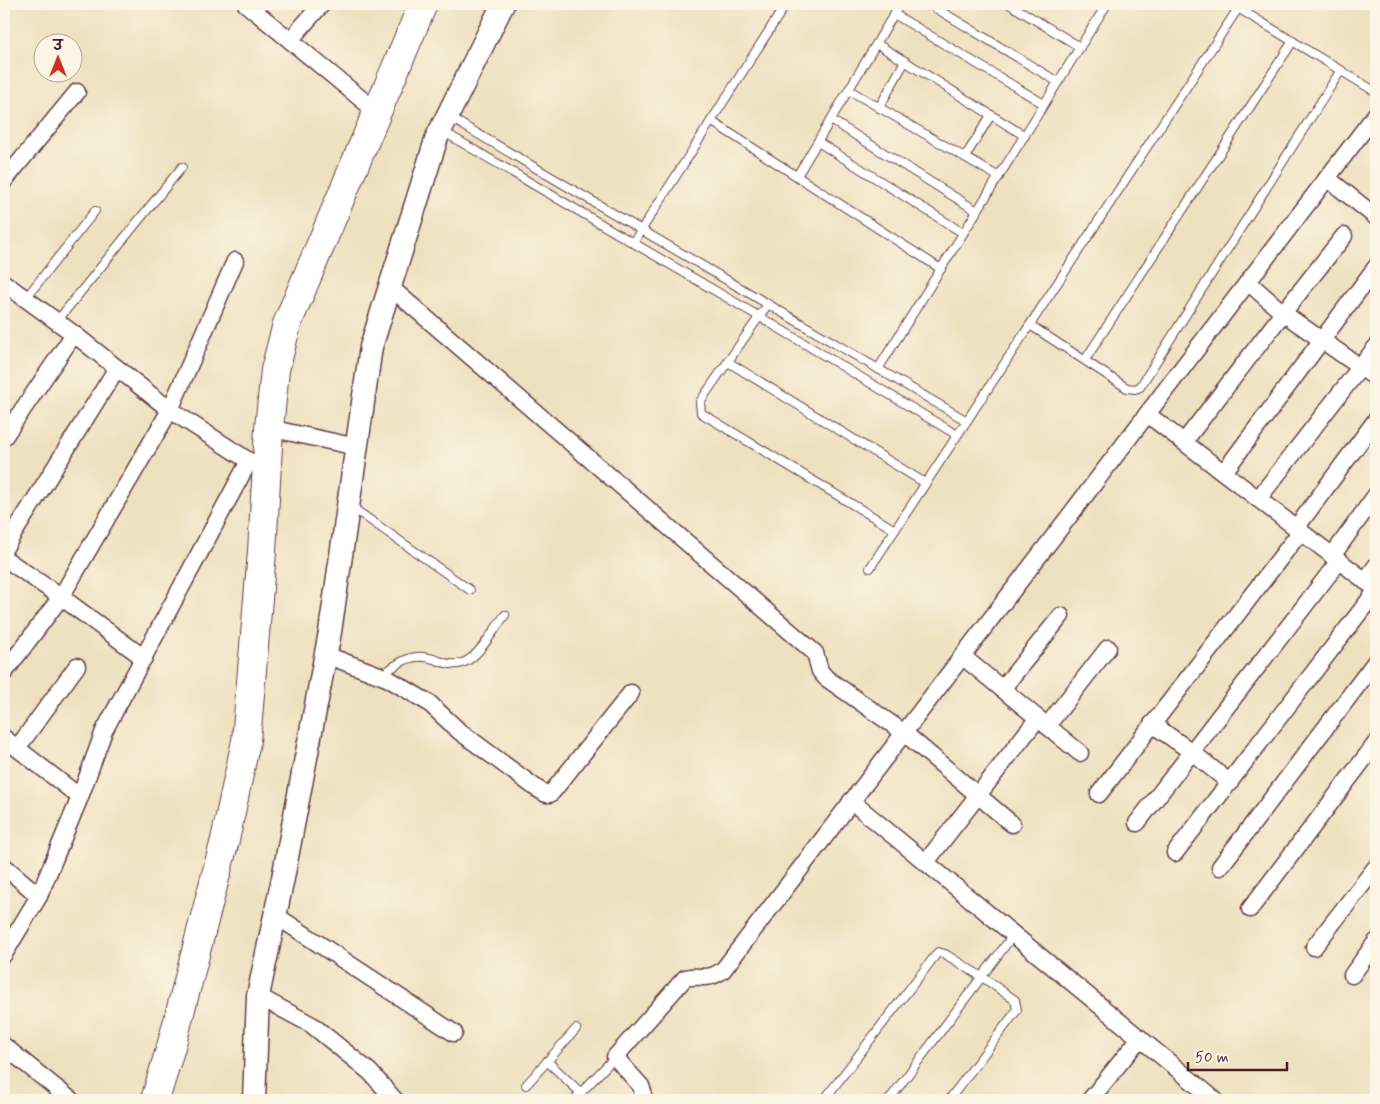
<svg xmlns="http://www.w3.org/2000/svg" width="1380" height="1104" font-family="Mynerve,'Playpen Sans Deva',sans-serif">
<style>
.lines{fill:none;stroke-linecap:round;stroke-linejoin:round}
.lane-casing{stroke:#633c41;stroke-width:10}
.street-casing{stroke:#633c41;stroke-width:19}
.secondary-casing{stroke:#633c41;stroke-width:25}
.highway-casing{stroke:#633c41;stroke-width:30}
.lane{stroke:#fff;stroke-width:8}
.street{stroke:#fff;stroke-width:16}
.secondary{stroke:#fff;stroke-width:22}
.highway{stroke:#fff;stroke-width:28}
</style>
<rect width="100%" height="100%" fill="#fcf5e5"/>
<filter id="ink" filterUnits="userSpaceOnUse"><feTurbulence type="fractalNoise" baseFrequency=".02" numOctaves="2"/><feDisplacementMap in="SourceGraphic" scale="10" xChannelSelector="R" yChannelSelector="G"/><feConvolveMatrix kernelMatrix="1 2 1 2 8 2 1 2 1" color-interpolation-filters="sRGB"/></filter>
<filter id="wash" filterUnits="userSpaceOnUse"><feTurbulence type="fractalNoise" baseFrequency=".0096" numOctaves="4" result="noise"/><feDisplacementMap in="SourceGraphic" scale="20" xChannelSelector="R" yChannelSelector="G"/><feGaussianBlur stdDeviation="1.12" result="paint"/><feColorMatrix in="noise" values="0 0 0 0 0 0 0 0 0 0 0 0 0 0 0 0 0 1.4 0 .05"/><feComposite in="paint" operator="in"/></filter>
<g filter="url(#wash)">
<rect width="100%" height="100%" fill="#eee1c0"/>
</g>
<g filter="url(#ink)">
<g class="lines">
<g class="lane-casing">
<g id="lane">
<path d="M 929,4 L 1058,82"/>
<path d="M 1009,4 L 1080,47"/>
<path d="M 1238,8 L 1376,92"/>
<path d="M 894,14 L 1044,104"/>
<path d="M 877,44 L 1025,136"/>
<path d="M 849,90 L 999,177"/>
<path d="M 879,108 L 905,61"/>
<path d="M 449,117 L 967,421"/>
<path d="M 831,120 L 977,211"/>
<path d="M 711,121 L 941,269"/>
<path d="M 442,131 L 760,317 L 957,435"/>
<path d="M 818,142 L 963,233"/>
<path d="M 965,157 L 991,115"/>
<path d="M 797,176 L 900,4"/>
<path d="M 633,243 L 786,4"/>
<path d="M 25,299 L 95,211"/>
<path d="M 768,304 L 704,396 L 700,402 L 701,413 L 895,530"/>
<path d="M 57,321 L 182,167"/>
<path d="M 1030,325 L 1127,388 L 1135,389 L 1140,387 L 1341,70"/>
<path d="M 1085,360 L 1293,41"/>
<path d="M 728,362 L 925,483"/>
<path d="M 878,369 L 1107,4"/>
<path d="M 350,506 L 470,590"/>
<path d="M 870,568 L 1241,4"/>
<path d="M 382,675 C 394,666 408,655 424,657 C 438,658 450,669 465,662 C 480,655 495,628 505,615"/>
<path d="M 547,1061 L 581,1093"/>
<path d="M 526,1085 L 576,1029"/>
<path d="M 574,1100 L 615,1057"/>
<path d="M 826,1100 L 827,1096 L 938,952 L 945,954 L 982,977 L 1015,1000 L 1017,1010 L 949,1100"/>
<path d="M 889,1100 L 1014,934"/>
</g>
</g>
<g class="street-casing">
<g id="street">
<path d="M 246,4 L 377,112"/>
<path d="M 290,40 L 322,4"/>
<path d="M 1327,178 L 1376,217"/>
<path d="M 4,181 L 77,92"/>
<path d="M 1248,282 L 1283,313 L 1376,378"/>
<path d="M 4,283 L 74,334 L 170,410 L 249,461 L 258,464"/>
<path d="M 390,287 L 815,653 L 820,671 L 826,678 L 903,732 L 1012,824"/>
<path d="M 1147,414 L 1376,589"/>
<path d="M 269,428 L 357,447"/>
<path d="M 4,437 L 74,334"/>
<path d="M 1184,442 L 1283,313 L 1344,236"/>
<path d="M 1224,472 L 1376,267"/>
<path d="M 1258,499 L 1376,347"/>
<path d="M 1296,528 L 1376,420"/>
<path d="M 4,549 L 117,368"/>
<path d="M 1332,556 L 1376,495"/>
<path d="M 4,558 L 61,597 L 170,410 L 235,261"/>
<path d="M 1365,581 L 1376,566"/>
<path d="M 326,655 L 387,678 L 429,703 L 459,731 L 536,788 L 546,794 L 550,794 L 553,791 L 631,693"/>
<path d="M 962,656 L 1080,753"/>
<path d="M 4,673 L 61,597 L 144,658"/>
<path d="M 1002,689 L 1061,616"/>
<path d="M 1152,724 L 1192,752 L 1230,783"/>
<path d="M 1047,726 L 1108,648"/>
<path d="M 4,738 L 80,797"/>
<path d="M 18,747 L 77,666"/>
<path d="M 1099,794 L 1301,531"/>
<path d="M 851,801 L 1215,1100"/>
<path d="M 1137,823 L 1339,561"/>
<path d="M 1175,853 L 1376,591"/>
<path d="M 926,862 L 1038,718"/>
<path d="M 4,866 L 39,896"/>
<path d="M 1220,867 L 1376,661"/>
<path d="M 1250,909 L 1376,743"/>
<path d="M 275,915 L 454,1033"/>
<path d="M 1314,947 L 1376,867"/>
<path d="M 4,954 L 39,896 L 80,797 L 104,731 L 249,461"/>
<path d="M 1352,975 L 1376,942"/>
<path d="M 258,996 L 312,1025 L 370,1072 L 395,1100"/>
<path d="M 4,1046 L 71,1100"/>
<path d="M 641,1100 L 643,1092 L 641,1086 L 615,1057 L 685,978 C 702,974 706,982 723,970 L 1376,114"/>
<path d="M 1090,1100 L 1140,1038"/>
</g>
</g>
<g class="secondary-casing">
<path id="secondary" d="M 254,1100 L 258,996 L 283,878 L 330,632 L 371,347 L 437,137 L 503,4"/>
</g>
<g class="highway-casing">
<path id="highway" d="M 155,1100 L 172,1043 L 225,840 L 246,741 L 262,552 L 269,428 L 275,370 L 287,324 L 423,4"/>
</g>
<use href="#lane" class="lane"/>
<use href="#street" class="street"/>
<use href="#secondary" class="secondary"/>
<use href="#highway" class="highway"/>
</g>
</g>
<rect width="1380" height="1104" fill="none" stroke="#fcf5e5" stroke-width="20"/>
<g transform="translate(58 58)"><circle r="24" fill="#fcf5e5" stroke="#b59f9b"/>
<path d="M0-4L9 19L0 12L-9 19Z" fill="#c8321e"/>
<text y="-8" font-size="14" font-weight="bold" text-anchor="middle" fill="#4a1f2b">उ</text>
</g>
<path d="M1188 1062v8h99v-8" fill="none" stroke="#4a1f2b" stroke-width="2.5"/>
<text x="1195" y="1062" font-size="15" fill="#4a1f2b" stroke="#fcf5e5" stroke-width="4" paint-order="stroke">50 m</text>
</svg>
